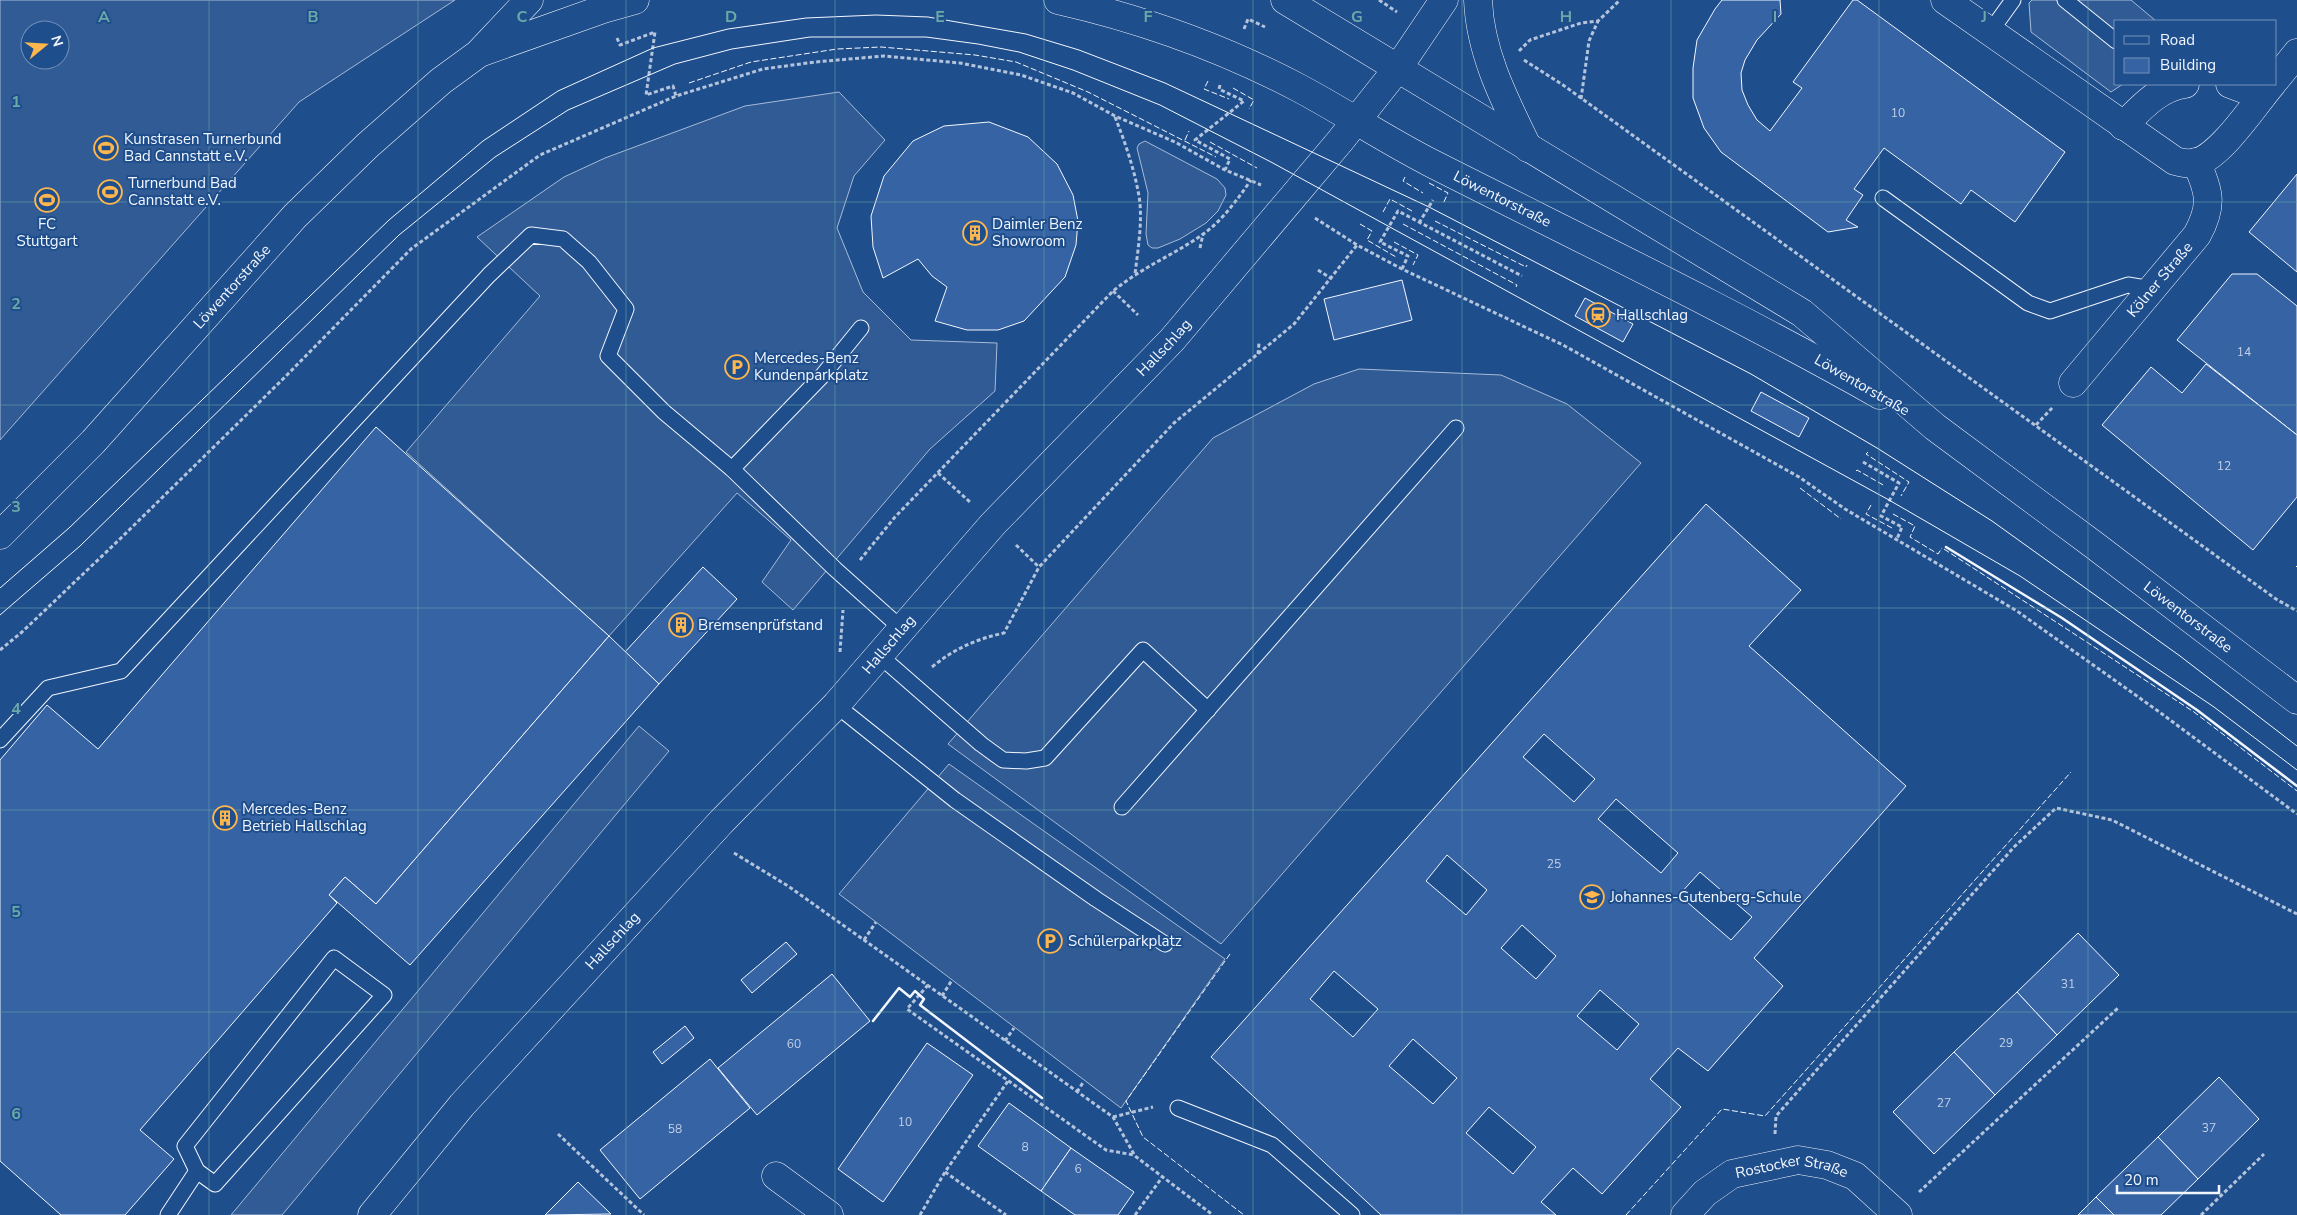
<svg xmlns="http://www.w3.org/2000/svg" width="2297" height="1215" font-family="'Nunito Sans',sans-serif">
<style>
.built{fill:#305b95;stroke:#a8bbd7;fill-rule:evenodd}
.building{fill:#3563a3;stroke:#f2f6ff;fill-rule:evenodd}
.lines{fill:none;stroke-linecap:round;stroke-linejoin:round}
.service-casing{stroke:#f2f6ff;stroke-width:17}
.minor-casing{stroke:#f2f6ff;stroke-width:29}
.secondary-casing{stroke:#f2f6ff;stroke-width:29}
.path{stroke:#b3c4dc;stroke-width:3;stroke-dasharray:4 2.5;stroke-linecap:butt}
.service{stroke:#1f4e8c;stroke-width:15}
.minor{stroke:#1f4e8c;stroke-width:28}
.secondary{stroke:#1f4e8c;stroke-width:28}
.tram{stroke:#f2f6ff;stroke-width:1}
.fence{stroke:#f2f6ff;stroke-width:1;stroke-dasharray:6 2.5;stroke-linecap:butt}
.wall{stroke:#f2f6ff;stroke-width:2.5}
.grid{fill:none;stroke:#6aa9a8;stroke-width:1;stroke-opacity:0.55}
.labels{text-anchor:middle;stroke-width:4;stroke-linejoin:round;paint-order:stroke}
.number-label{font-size:12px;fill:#c3d1e8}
.poi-label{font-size:15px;fill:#f2f6ff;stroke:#1f4e8c;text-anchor:start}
.street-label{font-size:15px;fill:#f2f6ff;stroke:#1f4e8c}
.grid-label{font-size:16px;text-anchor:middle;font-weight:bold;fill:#6aa9a8;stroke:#1f4e8c;stroke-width:4;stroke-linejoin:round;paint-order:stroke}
</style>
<rect width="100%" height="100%" fill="#1f4e8c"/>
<g class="built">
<path d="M 0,0 L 455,0 L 299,102 L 0,440 ZM 30,30 L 60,30 L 60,60 L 30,60 Z"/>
<path d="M 2032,0 L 2131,0 L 2156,21 L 2116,21 L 2116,84 L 2123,84 L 2111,92 L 2031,32 L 2029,3 Z"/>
<path d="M 839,92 L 885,140 L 854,176 L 837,228 L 863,292 L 911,340 L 997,343 L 995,391 L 930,449 L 793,610 L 762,582 L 791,540 L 737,493 L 609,636 L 406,452 L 540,296 L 477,237 L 564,177 L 605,158 L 745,106 Z"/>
<path d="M 1145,141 L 1217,179 L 1225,188 L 1226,195 L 1218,211 L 1206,223 L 1180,239 L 1158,248 L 1152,248 L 1148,245 L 1146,234 L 1148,193 L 1137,148 L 1139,144 Z"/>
<path d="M 1359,369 L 1501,375 L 1567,404 L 1641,463 L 1221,944 L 948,744 L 1213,438 L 1314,384 Z"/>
<path d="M 639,726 L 669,751 L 282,1215 L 231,1215 Z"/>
<path d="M 949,764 L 1225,959 L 1121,1108 L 839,894 Z"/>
</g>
<g class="building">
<path d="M 1722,0 L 1780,0 L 1781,14 L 1757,40 L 1745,60 L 1741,73 L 1742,90 L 1748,105 L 1757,120 L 1770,131 L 1802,88 L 1793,82 L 1853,0 L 1857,0 L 2065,152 L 2015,222 L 1971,190 L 1961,204 L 1884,148 L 1854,189 L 1863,195 L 1846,220 L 1858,227 L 1828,232 L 1721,152 L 1704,128 L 1693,98 L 1693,68 L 1697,40 L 1715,9 Z"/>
<path d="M 989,122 L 1028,137 L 1057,164 L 1073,195 L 1078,221 L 1076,245 L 1065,277 L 1024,321 L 998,330 L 967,330 L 935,321 L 947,287 L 932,276 L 918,259 L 883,278 L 873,247 L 871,216 L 884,176 L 913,141 L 944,126 Z"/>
<path d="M 2297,174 L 2297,272 L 2249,232 Z"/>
<path d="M 2232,274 L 2257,274 L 2297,306 L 2297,435 L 2177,340 Z"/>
<path d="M 1402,280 L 1412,320 L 1334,340 L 1324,299 Z"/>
<path d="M 1585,298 L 1633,324 L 1623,342 L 1575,316 Z"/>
<path d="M 2206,364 L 2297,435 L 2297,497 L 2253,550 L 2102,425 L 2151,367 L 2182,393 Z"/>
<path d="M 1761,392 L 1809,418 L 1799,437 L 1751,411 Z"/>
<path d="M 376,427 L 609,636 L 376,904 L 345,877 L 329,895 L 337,903 L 140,1130 L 174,1159 L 125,1215 L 61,1215 L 0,1161 L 0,760 L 47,705 L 98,749 Z"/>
<path d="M 1706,504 L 1801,590 L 1749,646 L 1906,786 L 1754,958 L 1783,986 L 1708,1071 L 1678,1048 L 1650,1079 L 1681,1107 L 1602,1194 L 1573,1168 L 1541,1202 L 1556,1215 L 1381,1215 L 1211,1057 ZM 1544,734 L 1595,779 L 1574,802 L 1523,757 ZM 1616,799 L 1678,853 L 1661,873 L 1598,819 ZM 1447,855 L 1487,890 L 1466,915 L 1426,881 ZM 1700,872 L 1752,917 L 1731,940 L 1679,895 ZM 1522,925 L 1556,956 L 1536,979 L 1501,948 ZM 1334,971 L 1378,1009 L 1353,1037 L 1310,999 ZM 1600,990 L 1639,1024 L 1617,1050 L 1577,1016 ZM 1413,1039 L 1457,1078 L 1433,1104 L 1389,1066 ZM 1489,1107 L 1536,1147 L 1513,1174 L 1466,1133 Z"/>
<path d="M 703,567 L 737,599 L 659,684 L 625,652 Z"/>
<path d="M 609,636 L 659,684 L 410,965 L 329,895 L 345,877 L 376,904 Z"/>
<path d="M 2078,933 L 2119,975 L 2057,1035 L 2017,992 Z"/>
<path d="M 786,942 L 797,954 L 752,993 L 741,980 Z"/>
<path d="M 832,974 L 870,1021 L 757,1115 L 718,1068 Z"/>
<path d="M 2017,992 L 2057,1035 L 1995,1095 L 1954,1052 Z"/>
<path d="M 685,1026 L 694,1038 L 662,1064 L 653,1052 Z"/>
<path d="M 927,1043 L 973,1075 L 883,1202 L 838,1169 Z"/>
<path d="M 1954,1052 L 1995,1095 L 1934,1154 L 1893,1112 Z"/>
<path d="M 710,1059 L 750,1108 L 640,1199 L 600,1150 Z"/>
<path d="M 2219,1077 L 2259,1119 L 2198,1179 L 2158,1137 Z"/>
<path d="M 1009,1103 L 1071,1148 L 1041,1191 L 978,1146 Z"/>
<path d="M 2158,1137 L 2198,1179 L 2161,1215 L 2114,1215 L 2096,1197 Z"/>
<path d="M 1071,1148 L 1134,1192 L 1118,1215 L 1075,1215 L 1041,1191 Z"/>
<path d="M 578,1182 L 611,1214 L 545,1215 Z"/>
<path d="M 2096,1197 L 2114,1215 L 2078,1215 Z"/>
</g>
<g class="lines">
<g class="service-casing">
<g id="service">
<path d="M 2065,0 L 2116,41"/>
<path d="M 1990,32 L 2013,0"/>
<path d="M 1883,198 L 2028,303 L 2050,311 L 2128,285 L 2152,289"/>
<path d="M 732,469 L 822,376 L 861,328"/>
<path d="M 879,655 L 981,744 L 1003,760 L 1026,761 L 1045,758 L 1143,650 L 1208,710"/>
<path d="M 836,705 L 955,800 L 1096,899 L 1165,944"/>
<path d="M 0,740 L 48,688 L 121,671 L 489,275 L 531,235 L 563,239 L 589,262 L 626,309 L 608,356 L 664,412 L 732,469 L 835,569 L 901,628"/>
<path d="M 1122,807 L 1456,428"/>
<path d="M 334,958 L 384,995 L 215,1184 L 197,1171 L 185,1146 Z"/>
<path d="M 1178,1108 L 1272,1145 L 1352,1215"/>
<path d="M 168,1215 L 197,1171"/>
</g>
</g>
<g class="minor-casing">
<g id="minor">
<path d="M 1945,0 L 2175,161 C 2183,163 2190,165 2198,162 C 2223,153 2254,105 2272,84"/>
<path d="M 2276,79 L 2297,53"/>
<path d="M 2230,84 L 2262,96"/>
<path d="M 2123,126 C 2142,107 2158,88 2185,84"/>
<path id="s1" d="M 2073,383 L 2197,235 C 2213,206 2210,192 2196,162"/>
<path d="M 776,1176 L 829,1215"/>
<path id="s2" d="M 1685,1215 L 1705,1193 L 1732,1174 L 1798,1160 L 1827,1165 L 1855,1176 L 1898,1215"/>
</g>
</g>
<g class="secondary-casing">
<g id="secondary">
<path id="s3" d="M 1058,0 C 1142,19 1223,48 1299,88 C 1344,112 1386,140 1431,163 C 1581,239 1733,312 1880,395"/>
<path id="s4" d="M 1285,0 L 1802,313 L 1935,427 L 2094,545 L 2297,700"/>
<path d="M 1478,0 C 1480,53 1505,101 1528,148"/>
<path d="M 482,52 L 603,9 L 635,0"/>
<path id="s5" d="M 0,535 L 93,442 L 295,216 L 368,145 L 441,81 L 478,54 L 529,0"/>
<path id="s6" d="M 372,1215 L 462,1105 L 722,821 L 836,705 L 993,524 L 1172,340 L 1340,141 L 1398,68 L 1444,0"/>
</g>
</g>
<g class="path">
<path d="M 1379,0 L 1397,12"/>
<path d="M 1244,29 L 1248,19 L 1265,27"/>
<path d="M 617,38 L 620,45 L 655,32 L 646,95 L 673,86 L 676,96"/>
<path d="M 1519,51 L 1530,40 L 1581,23 L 1598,21 L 1620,0"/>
<path d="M 1524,60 L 1563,85 L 2276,599 L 2297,611"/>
<path d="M 1220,85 L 1219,89 L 1244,101 L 1195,140 L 1230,159 L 1225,170 L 1261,185"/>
<path d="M 1581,99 L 1589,41 L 1598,21"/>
<path d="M 1115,117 C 1125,142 1134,168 1139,196 C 1143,220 1138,249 1135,274"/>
<path d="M 1315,218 L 1357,245 L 1402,269 L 1563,345 L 1799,477 L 1845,509 L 2017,611 L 2158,711 L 2297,814"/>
<path d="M 1419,223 L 1433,200"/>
<path d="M 1200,248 L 1203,234"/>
<path d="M 1402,269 L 1408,256 L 1380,242 L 1398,211 L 1522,276"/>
<path d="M 1318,270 L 1332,279"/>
<path d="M 1113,291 L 1138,315"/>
<path d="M 1258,354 L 1259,343"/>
<path d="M 2036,425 L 2053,407"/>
<path d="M 1863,462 L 1899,483 L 1881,516 L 1902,527 L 1897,539"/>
<path d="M 938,473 L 971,503"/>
<path d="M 1016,545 L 1039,567"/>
<path d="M 860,560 L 895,517 L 1113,291 C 1141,268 1173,255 1202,235 C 1222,221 1237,200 1251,180"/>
<path d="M 0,650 L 22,632 L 121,538 L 285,377 L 411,249 L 540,155 L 676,96 L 763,69 L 815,62 L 884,56 L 960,63 L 1021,75 L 1073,93 L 1115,116 L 1175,142 L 1225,170"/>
<path d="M 840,652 L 843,610"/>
<path d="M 932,667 C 954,649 976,639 1004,633 L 1039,567 L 1174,423 L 1294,324 L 1357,245"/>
<path d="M 734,853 L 788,886 L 1113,1117 L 1135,1156 L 1213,1215"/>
<path d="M 864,940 L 876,922"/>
<path d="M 928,985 L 907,1009 L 1106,1150 L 1134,1155"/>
<path d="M 942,996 L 952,980"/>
<path d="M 1005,1041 L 1014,1028"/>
<path d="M 1077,1092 L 1084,1081"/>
<path d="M 1113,1117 L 1153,1107"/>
<path d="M 558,1134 L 644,1215"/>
<path d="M 1775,1134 L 1776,1116 L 2014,847 L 2056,808 L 2112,820 L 2297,914"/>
<path d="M 945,1172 L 1006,1215"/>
<path d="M 1919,1192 L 2118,1008"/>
<path d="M 920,1215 L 945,1172 L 1008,1081"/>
<path d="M 1135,1215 L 1163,1176"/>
<path d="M 2201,1215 L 2264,1154"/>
</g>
<use href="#service" class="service"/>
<use href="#minor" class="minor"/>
<use href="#secondary" class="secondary"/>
<g class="tram">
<path d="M 0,588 L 69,528 L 389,220 L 483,141 L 558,91 L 653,48 L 728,29 L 806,18 L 876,15 L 928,17 L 1026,34 L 1079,50 L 1165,83 L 1429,207 L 1751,374 L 1877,448 L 1992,521 L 2180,656 L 2297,746"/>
<path d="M 0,615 L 80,546 L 399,235 L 495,157 L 568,110 L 675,64 L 732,49 L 810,37 L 926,37 L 978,44 L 1019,52 L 1073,70 L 1160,105 L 1271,162 L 1889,500 L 2020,576 L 2214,707 L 2297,770"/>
</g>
<g class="fence">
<path d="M 1208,81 L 1204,89 L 1229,99"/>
<path d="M 689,83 L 751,62 L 837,49 L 881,47 L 975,55 L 1016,62 L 1088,92 L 1216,157"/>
<path d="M 1233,88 L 1254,100 L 1249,109"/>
<path d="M 1185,140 L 1189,131"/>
<path d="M 1210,142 L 1257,168"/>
<path d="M 1405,177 L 1403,181 L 1423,193"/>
<path d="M 1429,183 L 1448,193 L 1443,204"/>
<path d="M 1383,212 L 1390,199 L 1412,211"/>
<path d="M 1435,221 L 1526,267 L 1527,265"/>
<path d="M 1360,224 L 1372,231 L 1367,240 L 1396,257"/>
<path d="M 1403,224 L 1517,285 L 1516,287"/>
<path d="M 1394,242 L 1418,255 L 1413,265"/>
<path d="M 1868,452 L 1866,454 L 1909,482 L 1901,496"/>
<path d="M 1856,471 L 1857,470 L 1885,486"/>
<path d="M 1800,488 L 1841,519"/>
<path d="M 1871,505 L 1866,514 L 1892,528"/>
<path d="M 1893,514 L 1915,526 L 1910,537 L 1938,554 L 1942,548"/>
<path d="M 1944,549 L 2194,712 L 2297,791"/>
<path d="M 2296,566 L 2297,567"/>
<path d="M 1230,954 L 1126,1101 L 1143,1137 L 1244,1215"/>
<path d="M 1626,1215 L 1722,1109 L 1765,1116 L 2071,772"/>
</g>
<g class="wall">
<path d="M 1946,547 L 2062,618 L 2197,710 L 2297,786"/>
<path d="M 873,1021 L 899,988 L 910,997 L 915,991 L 924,999 L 920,1005 L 1042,1098"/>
</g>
</g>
<path class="grid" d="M 209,0 L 209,1215M 418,0 L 418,1215M 626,0 L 626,1215M 835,0 L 835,1215M 1044,0 L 1044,1215M 1253,0 L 1253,1215M 1462,0 L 1462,1215M 1671,0 L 1671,1215M 1879,0 L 1879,1215M 2088,0 L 2088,1215M 0,202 L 2297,202M 0,405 L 2297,405M 0,608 L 2297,608M 0,810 L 2297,810M 0,1012 L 2297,1012"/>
<defs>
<g id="stadium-ring" transform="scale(1.25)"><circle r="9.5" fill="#1f4e8c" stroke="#ffb74d" stroke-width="1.5"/><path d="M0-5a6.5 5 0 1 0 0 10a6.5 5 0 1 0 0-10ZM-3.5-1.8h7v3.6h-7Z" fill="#ffb74d"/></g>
<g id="building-ring" transform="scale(1.25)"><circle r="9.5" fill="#1f4e8c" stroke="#ffb74d" stroke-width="1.5"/><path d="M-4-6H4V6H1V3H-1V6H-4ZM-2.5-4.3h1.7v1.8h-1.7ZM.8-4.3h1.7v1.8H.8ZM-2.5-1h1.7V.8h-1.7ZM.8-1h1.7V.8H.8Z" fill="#ffb74d"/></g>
<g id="station-ring" transform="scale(1.25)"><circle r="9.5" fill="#1f4e8c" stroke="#ffb74d" stroke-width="1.5"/><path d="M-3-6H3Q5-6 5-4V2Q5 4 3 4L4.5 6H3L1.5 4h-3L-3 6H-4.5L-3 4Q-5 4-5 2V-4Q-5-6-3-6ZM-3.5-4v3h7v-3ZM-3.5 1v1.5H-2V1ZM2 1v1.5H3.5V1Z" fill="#ffb74d"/></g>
<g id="parking-ring" transform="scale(1.25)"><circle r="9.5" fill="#1f4e8c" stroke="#ffb74d" stroke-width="1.5"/><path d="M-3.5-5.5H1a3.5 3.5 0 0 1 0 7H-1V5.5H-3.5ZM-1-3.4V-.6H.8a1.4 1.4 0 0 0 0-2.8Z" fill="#ffb74d"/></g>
<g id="school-ring" transform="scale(1.25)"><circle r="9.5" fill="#1f4e8c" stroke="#ffb74d" stroke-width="1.5"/><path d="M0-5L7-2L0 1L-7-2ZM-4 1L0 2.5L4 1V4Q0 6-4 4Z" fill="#ffb74d"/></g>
</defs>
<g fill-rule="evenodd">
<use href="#stadium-ring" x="106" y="148"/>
<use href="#stadium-ring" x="110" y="192"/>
<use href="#stadium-ring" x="47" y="200"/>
<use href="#building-ring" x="975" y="233"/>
<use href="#station-ring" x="1598" y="315"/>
<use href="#parking-ring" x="737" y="367"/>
<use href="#building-ring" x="681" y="625"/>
<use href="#building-ring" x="225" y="818"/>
<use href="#school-ring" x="1592" y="897"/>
<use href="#parking-ring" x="1050" y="941"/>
</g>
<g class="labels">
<g class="number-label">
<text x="1898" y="117">10</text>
<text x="2244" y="356">14</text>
<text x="2224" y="470">12</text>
<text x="1554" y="868">25</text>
<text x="2068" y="988">31</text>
<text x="2006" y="1047">29</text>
<text x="794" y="1048">60</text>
<text x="1944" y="1107">27</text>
<text x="905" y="1126">10</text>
<text x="2209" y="1132">37</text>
<text x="675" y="1133">58</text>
<text x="1025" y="1151">8</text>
<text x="1078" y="1173">6</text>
</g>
<g class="poi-label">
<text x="124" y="144">Kunstrasen Turnerbund<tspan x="124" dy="17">Bad Cannstatt e.V.</tspan></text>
<text x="128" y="188">Turnerbund Bad<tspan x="128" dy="17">Cannstatt e.V.</tspan></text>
<text x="47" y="229" text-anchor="middle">FC<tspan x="47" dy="17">Stuttgart</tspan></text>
<text x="992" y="229">Daimler Benz<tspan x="992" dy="17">Showroom</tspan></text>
<text x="1616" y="320">Hallschlag</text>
<text x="754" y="363">Mercedes-Benz<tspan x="754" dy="17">Kundenparkplatz</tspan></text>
<text x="698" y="630">Bremsenprüfstand</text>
<text x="242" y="814">Mercedes-Benz<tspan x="242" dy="17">Betrieb Hallschlag</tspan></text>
<text x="1610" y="902">Johannes-Gutenberg-Schule</text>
<text x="1068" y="946">Schülerparkplatz</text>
</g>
<g class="street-label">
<text dy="5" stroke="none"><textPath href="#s3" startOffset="489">Löwentorstraße</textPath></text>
<text dy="5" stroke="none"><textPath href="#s1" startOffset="135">Kölner Straße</textPath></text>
<text dy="5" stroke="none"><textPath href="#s5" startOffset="340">Löwentorstraße</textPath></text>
<text dy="5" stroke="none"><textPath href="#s6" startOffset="1175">Hallschlag</textPath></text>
<text transform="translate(1862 385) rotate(30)" y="5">Löwentorstraße</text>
<text dy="5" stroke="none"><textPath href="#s4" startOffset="1096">Löwentorstraße</textPath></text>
<text dy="5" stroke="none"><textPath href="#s6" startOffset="770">Hallschlag</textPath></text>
<text dy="5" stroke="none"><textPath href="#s6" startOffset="365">Hallschlag</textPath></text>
<text dy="5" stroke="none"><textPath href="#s2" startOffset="124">Rostocker Straße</textPath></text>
</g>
</g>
<g class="grid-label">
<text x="104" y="22">A</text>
<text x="313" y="22">B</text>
<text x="522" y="22">C</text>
<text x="731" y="22">D</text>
<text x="940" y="22">E</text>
<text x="1148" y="22">F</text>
<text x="1357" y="22">G</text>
<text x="1566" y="22">H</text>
<text x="1775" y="22">I</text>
<text x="1984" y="22">J</text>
<text x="16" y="107">1</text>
<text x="16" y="309">2</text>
<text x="16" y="512">3</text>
<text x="16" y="714">4</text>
<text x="16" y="917">5</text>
<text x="16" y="1119">6</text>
</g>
<rect x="2114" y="20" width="162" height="65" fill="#1f4e8c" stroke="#7391ba"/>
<rect x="2124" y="36" width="25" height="8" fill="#1f4e8c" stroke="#7391ba"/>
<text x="2160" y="45" font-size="15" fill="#f2f6ff">Road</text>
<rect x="2124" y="58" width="25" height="15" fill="#3563a3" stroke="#7391ba"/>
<text x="2160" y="70" font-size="15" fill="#f2f6ff">Building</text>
<g transform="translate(45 45) rotate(72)"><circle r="24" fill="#1f4e8c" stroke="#7391ba"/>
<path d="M0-4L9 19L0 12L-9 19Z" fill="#ffb74d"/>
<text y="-8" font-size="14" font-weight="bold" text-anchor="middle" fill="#f2f6ff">N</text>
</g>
<path d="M2117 1185v8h102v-8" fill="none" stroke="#f2f6ff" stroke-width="2.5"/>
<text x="2124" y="1185" font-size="15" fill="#f2f6ff" stroke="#1f4e8c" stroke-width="4" paint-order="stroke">20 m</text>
</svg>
